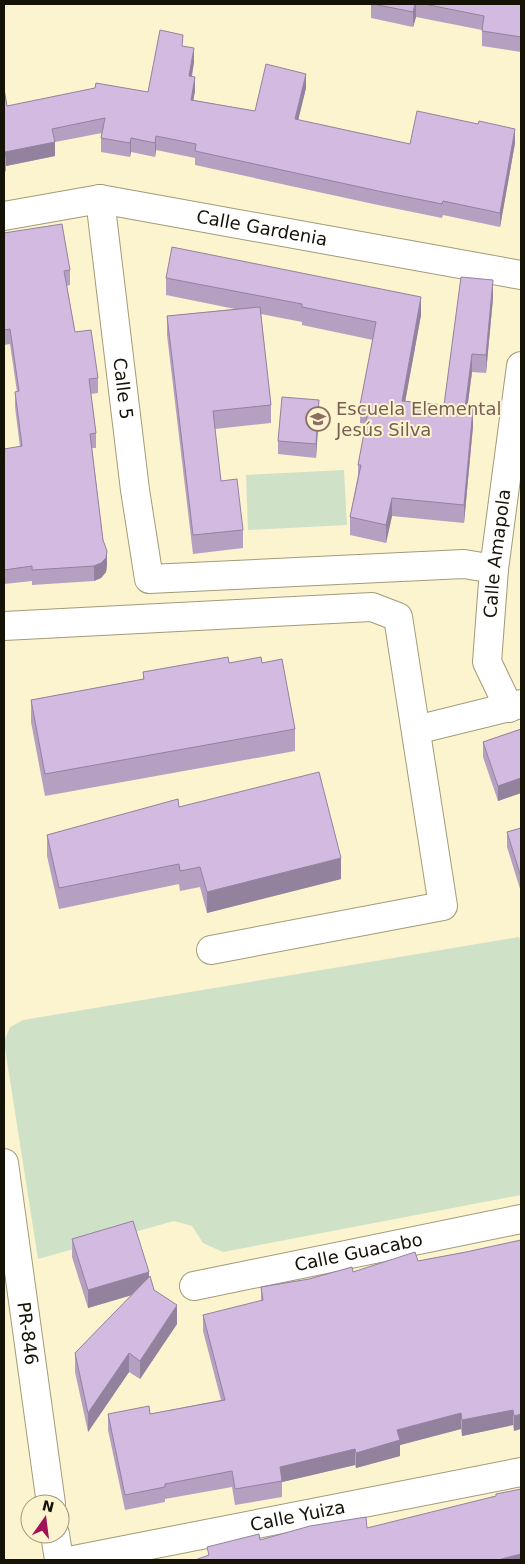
<svg xmlns="http://www.w3.org/2000/svg" width="525" height="1564" font-family="'DejaVu Sans',sans-serif">
<style>
.green{fill:#cfe2c7}
.lines{fill:none;stroke-linecap:round;stroke-linejoin:round}
.minor-casing{stroke:#a19b78;stroke-width:30}
.minor{stroke:#fff;stroke-width:28}
.wall{fill:#b5a0c2}
.shaded-wall{fill:#93829e}
.building{fill:#d2bae1;stroke:#93829e}
.labels{text-anchor:middle;stroke-width:4;stroke-linejoin:round;paint-order:stroke}
.street-label{font-size:18px;fill:#151206;stroke:#fbf4cf}
.education-label{font-size:18px;fill:#785e54;stroke:#fbf4cf;text-anchor:start}
</style>
<rect width="100%" height="100%" fill="#fbf4cf"/>
<g class="green">
<path d="M 344,470 L 347,525 L 248,530 L 246,475 Z"/>
<path d="M 519,937 L 521,943 L 521,1195 L 223,1252 L 203,1243 L 192,1226 L 174,1221 L 38,1259 L 4,1042 L 10,1027 L 23,1020 Z"/>
</g>
<g class="lines">
<g class="minor-casing">
<g id="minor">
<path id="s1" d="M 100,199 L 135,490 L 149,579 L 464,564 L 494,569"/>
<path id="s2" d="M 4,216 L 100,199 L 521,275"/>
<path d="M 4,626 L 372,607 L 398,617 L 443,906 L 211,950"/>
<path id="s3" d="M 509,708 L 487,662 L 494,569 L 521,366"/>
<path d="M 416,730 L 521,704"/>
<path id="s4" d="M 4,1163 L 51,1504"/>
<path id="s5" d="M 194,1286 L 521,1219"/>
<path d="M 55,1534 L 59,1560"/>
<path id="s6" d="M 74,1560 L 521,1472"/>
</g>
</g>
<use href="#minor" class="minor"/>
</g>
<g class="wall">
<path d="M 371,4 L 521,4 L 521,52 L 482,46 L 482,30 L 416,17 L 413,27 L 371,18 Z"/>
<path d="M 183,46 L 194,62 L 192,77 L 195,91 L 193,100 L 255,111 L 306,88 L 298,120 L 410,144 L 515,143 L 500,227 L 443,215 L 442,218 L 378,205 L 195,165 L 195,158 L 156,150 L 155,157 L 131,152 L 130,157 L 101,152 L 101,138 L 102,133 L 55,142 L 55,156 L 6,166 L 6,171 L 4,172 L 4,89 L 7,106 L 148,92 Z"/>
<path d="M 4,233 L 70,270 L 70,285 L 67,286 L 75,332 L 98,378 L 98,393 L 91,394 L 96,433 L 96,448 L 92,448 L 103,540 L 107,565 L 106,572 L 101,578 L 94,581 L 32,585 L 32,581 L 4,584 L 4,449 L 20,447 L 15,407 L 15,392 L 17,392 L 10,344 L 4,345 Z"/>
<path d="M 166,278 L 421,315 L 405,401 L 444,405 L 493,298 L 486,373 L 472,372 L 467,408 L 473,426 L 464,523 L 392,516 L 386,543 L 350,535 L 350,517 L 358,475 L 358,465 L 366,424 L 360,423 L 360,405 L 373,340 L 302,325 L 302,322 L 261,314 L 271,405 L 271,423 L 215,429 L 221,481 L 243,530 L 243,548 L 193,554 L 167,335 L 167,316 L 235,309 L 166,295 Z"/>
<path d="M 319,413 L 316,458 L 278,454 L 278,441 Z"/>
<path d="M 229,663 L 262,663 L 295,729 L 295,751 L 45,796 L 31,722 L 31,700 L 143,679 L 143,672 Z"/>
<path d="M 521,729 L 521,793 L 498,801 L 483,757 L 483,742 Z"/>
<path d="M 179,807 L 341,879 L 207,913 L 200,887 L 180,891 L 179,884 L 59,909 L 47,856 L 47,835 Z"/>
<path d="M 521,828 L 521,892 L 507,847 L 507,832 Z"/>
<path d="M 72,1239 L 149,1278 L 154,1290 L 177,1324 L 140,1379 L 129,1372 L 88,1432 L 75,1372 L 75,1353 L 132,1295 L 88,1308 L 72,1257 Z"/>
<path d="M 521,1240 L 514,1431 L 513,1425 L 462,1436 L 461,1429 L 400,1445 L 400,1456 L 356,1468 L 355,1465 L 282,1482 L 282,1497 L 235,1505 L 232,1487 L 165,1499 L 165,1502 L 125,1510 L 108,1430 L 108,1414 L 150,1414 L 221,1400 L 203,1331 L 203,1315 L 261,1301 L 261,1287 L 418,1261 L 466,1252 Z"/>
</g>
<g class="shaded-wall">
<path d="M 416,4 L 416,17 L 413,27 L 413,12 Z"/>
<path d="M 194,48 L 194,62 L 189,90 L 189,76 Z"/>
<path d="M 306,74 L 306,88 L 295,133 L 295,119 Z"/>
<path d="M 195,77 L 195,91 L 191,114 L 191,100 Z"/>
<path d="M 515,129 L 515,143 L 500,227 L 500,213 Z"/>
<path d="M 156,136 L 156,150 L 155,157 L 155,143 Z"/>
<path d="M 131,138 L 131,152 L 130,157 L 130,143 Z"/>
<path d="M 55,142 L 55,156 L 6,166 L 6,157 L 5,152 Z"/>
<path d="M 493,280 L 493,298 L 486,373 L 486,355 Z"/>
<path d="M 421,297 L 421,315 L 402,419 L 402,401 Z"/>
<path d="M 472,354 L 472,372 L 465,426 L 465,408 Z"/>
<path d="M 319,400 L 319,413 L 316,458 L 316,444 Z"/>
<path d="M 473,409 L 473,426 L 464,523 L 464,505 Z"/>
<path d="M 392,498 L 392,516 L 386,543 L 386,525 Z"/>
<path d="M 107,551 L 107,565 L 106,572 L 101,578 L 94,581 L 94,566 Z"/>
<path d="M 521,778 L 521,793 L 498,801 L 498,786 Z"/>
<path d="M 341,858 L 341,879 L 207,913 L 207,892 Z"/>
<path d="M 149,1272 L 149,1290 L 88,1308 L 88,1290 Z"/>
<path d="M 177,1305 L 177,1324 L 140,1379 L 140,1361 Z"/>
<path d="M 129,1353 L 129,1372 L 88,1432 L 88,1413 Z"/>
<path d="M 513,1410 L 513,1425 L 462,1436 L 462,1420 Z"/>
<path d="M 461,1413 L 461,1429 L 400,1445 L 400,1456 L 356,1468 L 356,1453 L 397,1430 Z"/>
<path d="M 521,1414 L 521,1429 L 514,1431 L 514,1416 Z"/>
<path d="M 355,1449 L 355,1465 L 282,1482 L 280,1467 Z"/>
<path d="M 521,1554 L 521,1560 L 501,1560 L 501,1559 Z"/>
</g>
<g class="building">
<path d="M 373,4 L 415,4 L 413,12 Z"/>
<path d="M 424,4 L 521,4 L 521,37 L 482,31 L 484,16 Z"/>
<path d="M 160,30 L 183,35 L 182,46 L 194,48 L 189,76 L 195,77 L 191,100 L 255,111 L 266,64 L 306,74 L 295,119 L 410,144 L 417,111 L 478,124 L 479,121 L 515,129 L 500,213 L 443,201 L 442,204 L 378,191 L 195,151 L 196,144 L 156,136 L 155,143 L 131,138 L 130,143 L 101,138 L 105,118 L 52,129 L 55,142 L 5,152 L 6,157 L 4,158 L 4,89 L 7,106 L 95,88 L 96,83 L 148,92 Z"/>
<path d="M 62,224 L 70,270 L 64,271 L 75,332 L 91,330 L 98,378 L 89,379 L 96,433 L 90,434 L 103,540 L 107,551 L 106,558 L 101,563 L 94,566 L 32,570 L 32,566 L 4,570 L 4,449 L 22,446 L 15,392 L 19,391 L 10,329 L 4,330 L 4,233 Z"/>
<path d="M 172,247 L 421,297 L 402,401 L 444,405 L 461,277 L 493,280 L 486,355 L 472,354 L 465,408 L 473,409 L 464,505 L 392,498 L 386,525 L 350,517 L 361,465 L 358,465 L 369,406 L 360,405 L 376,322 L 302,307 L 302,304 L 166,278 Z"/>
<path d="M 260,307 L 271,405 L 213,411 L 221,481 L 237,479 L 243,530 L 193,535 L 167,316 Z"/>
<path d="M 282,397 L 319,400 L 316,444 L 278,441 Z"/>
<path d="M 228,657 L 229,663 L 261,657 L 262,663 L 282,659 L 295,729 L 45,774 L 31,700 L 144,679 L 143,672 Z"/>
<path d="M 521,729 L 521,778 L 498,786 L 483,742 Z"/>
<path d="M 319,772 L 341,858 L 207,892 L 200,867 L 180,871 L 179,864 L 59,888 L 47,835 L 178,799 L 179,807 Z"/>
<path d="M 521,828 L 521,877 L 507,832 Z"/>
<path d="M 133,1221 L 149,1272 L 88,1290 L 72,1239 Z"/>
<path d="M 521,1240 L 521,1414 L 514,1416 L 513,1410 L 462,1420 L 461,1413 L 397,1430 L 400,1440 L 356,1453 L 355,1449 L 280,1467 L 282,1481 L 235,1489 L 232,1471 L 165,1484 L 165,1487 L 125,1495 L 108,1414 L 149,1406 L 150,1414 L 225,1400 L 203,1315 L 263,1300 L 261,1287 L 309,1279 L 352,1267 L 353,1272 L 415,1252 L 418,1261 L 466,1252 Z"/>
<path d="M 150,1276 L 154,1290 L 177,1305 L 140,1361 L 129,1353 L 88,1413 L 75,1353 Z"/>
<path d="M 521,1489 L 521,1554 L 501,1559 L 501,1560 L 195,1560 L 209,1555 L 207,1547 L 259,1534 L 260,1540 L 310,1526 L 366,1517 L 367,1528 L 496,1496 L 496,1494 Z"/>
</g>
<defs>
<g id="school-ring" transform="scale(1.25)"><circle r="9.5" fill="#fbf4cf" stroke="#8d6e63" stroke-width="1.5"/><path d="M0-5L7-2L0 1L-7-2ZM-4 1L0 2.5L4 1V4Q0 6-4 4Z" fill="#8d6e63"/></g>
</defs>
<g fill-rule="evenodd">
<use href="#school-ring" x="318" y="419"/>
</g>
<g class="labels">
<g class="street-label">
<text dy="6" stroke="none"><textPath href="#s2" startOffset="262">Calle Gardenia</textPath></text>
<text dy="6" stroke="none"><textPath href="#s1" startOffset="191">Calle 5</textPath></text>
<text dy="6" stroke="none"><textPath href="#s3" startOffset="160">Calle Amapola</textPath></text>
<text dy="6" stroke="none"><textPath href="#s5" startOffset="168">Calle Guacabo</textPath></text>
<text dy="6" stroke="none"><textPath href="#s4" startOffset="172">PR-846</textPath></text>
<text dy="6" stroke="none"><textPath href="#s6" startOffset="228">Calle Yuiza</textPath></text>
</g>
<g class="education-label">
<text x="336" y="415">Escuela Elemental<tspan x="336" dy="21">Jesús Silva</tspan></text>
</g>
</g>
<rect width="525" height="1564" fill="none" stroke="#151206" stroke-width="10"/>
<g transform="translate(45 1519) rotate(14)"><circle r="24" fill="#fbf4cf" stroke="#9f9a7f"/>
<path d="M0-4L9 19L0 12L-9 19Z" fill="#a21257"/>
<text y="-8" font-size="14" font-weight="bold" text-anchor="middle" fill="#151206">N</text>
</g>
</svg>
